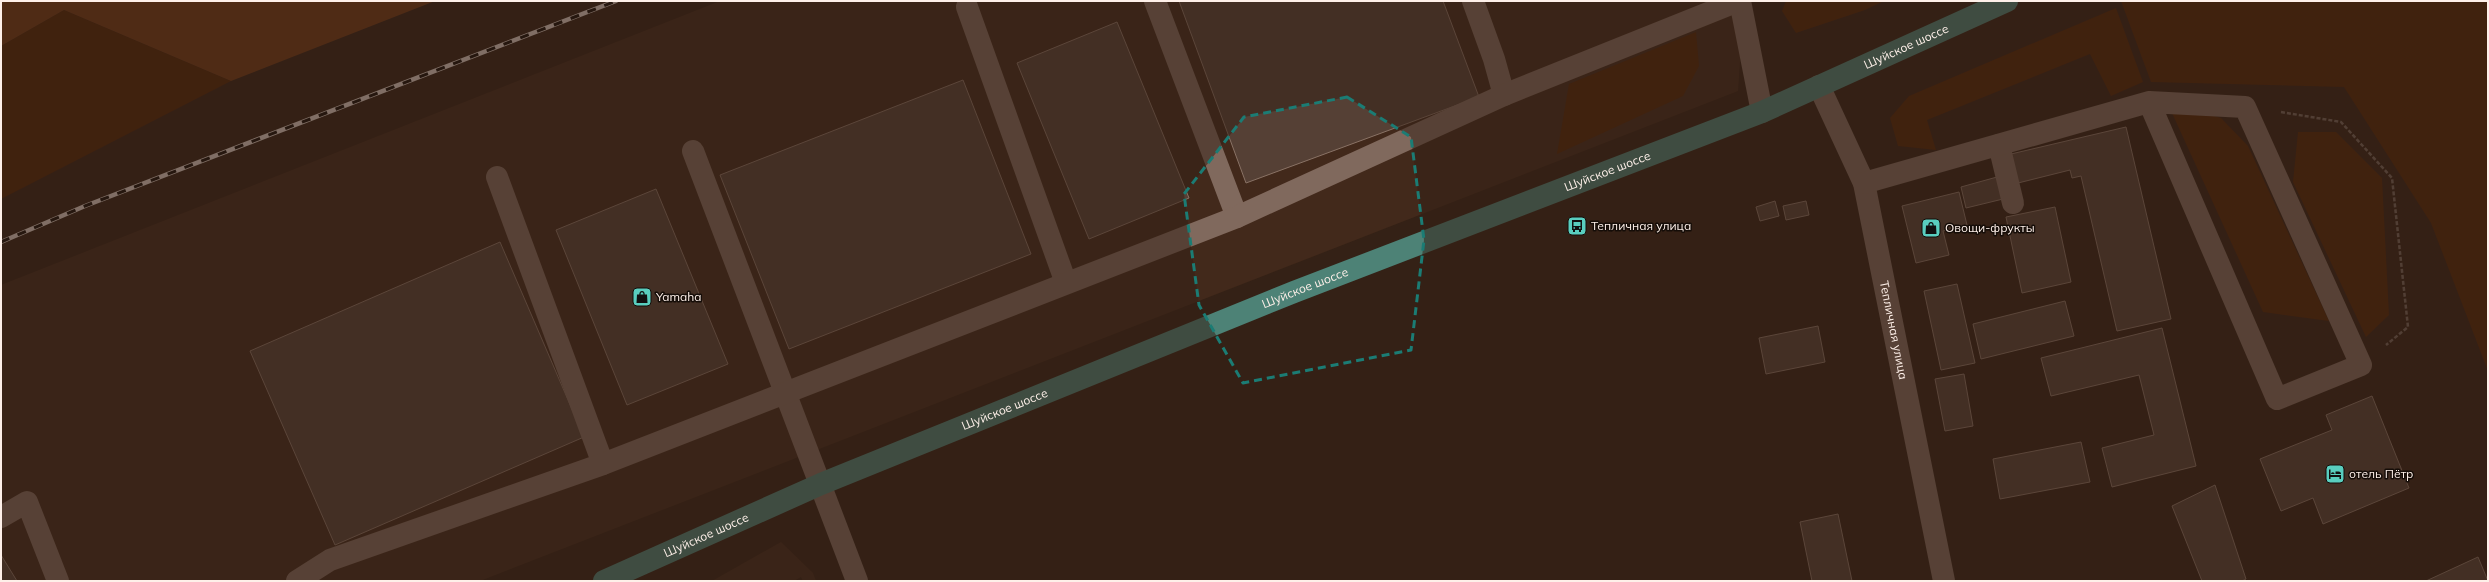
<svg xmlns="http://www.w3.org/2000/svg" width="2489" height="582" font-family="Mulish,sans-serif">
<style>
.built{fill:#42291b}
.green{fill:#4f2406}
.forest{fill:#703916}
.building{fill:#554035;stroke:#897265}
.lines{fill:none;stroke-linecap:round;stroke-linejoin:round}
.path{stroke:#746359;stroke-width:2.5;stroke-dasharray:4 2;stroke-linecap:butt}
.minor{stroke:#80695d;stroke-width:22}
.major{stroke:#4d8276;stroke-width:22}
.rail-casing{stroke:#dbcdc5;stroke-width:4.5}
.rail{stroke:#150d08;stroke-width:3;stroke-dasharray:9;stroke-linecap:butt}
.marked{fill:none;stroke:#1b7c74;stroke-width:3;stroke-dasharray:8 5;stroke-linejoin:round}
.labels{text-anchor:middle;stroke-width:3;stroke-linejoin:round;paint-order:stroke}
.street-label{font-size:12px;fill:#fef0e9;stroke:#150d08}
.poi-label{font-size:12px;fill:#fef0e9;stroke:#150d08;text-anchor:start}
</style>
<rect width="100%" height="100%" fill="#342116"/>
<g class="built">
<path d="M 720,1 L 1744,1 L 1738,91 L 480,581 L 1,581 L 1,285 Z"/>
<path d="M 781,542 L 813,573 L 816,581 L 803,581 L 801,577 L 794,581 L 712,581 Z"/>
</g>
<g class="green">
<path d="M 1786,1 L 1884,1 L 1865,10 L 1796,33 L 1782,11 Z"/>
<path d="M 2121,1 L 2488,1 L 2488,371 L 2431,223 L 2344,87 L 2151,82 Z"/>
<path d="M 2116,8 L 2143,82 L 2111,96 L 2090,54 L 1927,120 L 1936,150 L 1898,146 L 1890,118 L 1909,96 Z"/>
<path d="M 64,10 L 231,81 L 1,199 L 1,46 Z"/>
<path d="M 1696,32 L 1699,66 L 1683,96 L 1557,154 L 1569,84 Z"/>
<path d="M 2197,111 L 2221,118 L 2248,146 L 2329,321 L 2263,312 L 2172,113 Z"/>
<path d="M 2298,132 L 2336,132 L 2382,178 L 2389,315 L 2366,337 L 2293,182 Z"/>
</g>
<path class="forest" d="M 1,1 L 435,1 L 231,81 L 64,10 L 1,46 Z"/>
<g class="building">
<path d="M 1179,1 L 1443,1 L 1479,97 L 1246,183 Z"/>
<path d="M 1117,22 L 1189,198 L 1089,239 L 1017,63 Z"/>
<path d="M 963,80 L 1031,254 L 789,349 L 720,175 Z"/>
<path d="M 2126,127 L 2171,319 L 2117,331 L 2081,176 L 2072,178 L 2070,170 L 2018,183 L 2011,154 Z"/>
<path d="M 1997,177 L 2003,199 L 1966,208 L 1961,187 Z"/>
<path d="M 656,189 L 728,364 L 627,405 L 556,230 Z"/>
<path d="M 1959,192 L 1967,225 L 1943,231 L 1949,255 L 1916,263 L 1902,206 Z"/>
<path d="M 1775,201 L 1779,216 L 1760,221 L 1756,207 Z"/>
<path d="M 1806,201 L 1809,215 L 1786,220 L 1783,206 Z"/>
<path d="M 2055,207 L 2071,282 L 2022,293 L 2006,217 Z"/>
<path d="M 500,242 L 584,437 L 335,545 L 250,351 Z"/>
<path d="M 1957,284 L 1975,363 L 1941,370 L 1924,291 Z"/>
<path d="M 2065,301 L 2074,336 L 1981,359 L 1973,324 Z"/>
<path d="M 1818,326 L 1825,362 L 1766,374 L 1759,338 Z"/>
<path d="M 2162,328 L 2196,466 L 2112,487 L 2102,448 L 2154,435 L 2139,375 L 2051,396 L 2041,358 Z"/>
<path d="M 1964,374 L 1973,426 L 1945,431 L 1935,379 Z"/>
<path d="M 2372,396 L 2409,488 L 2323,524 L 2313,498 L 2281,511 L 2260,459 L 2332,430 L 2326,415 Z"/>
<path d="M 2081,442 L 2090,482 L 2000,499 L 1993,459 Z"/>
<path d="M 2215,485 L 2246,579 L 2242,581 L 2202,581 L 2172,506 Z"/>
<path d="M 1838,514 L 1852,581 L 1812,581 L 1800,522 Z"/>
<path d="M 1,555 L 17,581 L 1,581 Z"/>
<path d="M 2478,557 L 2488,581 L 2426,581 Z"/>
</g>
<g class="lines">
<path class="path" d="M 2281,112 L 2341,122 L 2392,178 L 2408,327 L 2386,345"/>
<g class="minor">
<path d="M 1155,1 L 1237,217"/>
<path d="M 1473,1 L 1494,59 L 1504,95"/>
<path d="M 1740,1 L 1762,112"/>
<path d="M 967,7 L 1066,283"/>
<path id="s1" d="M 1819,86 L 1864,183 L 1944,581"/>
<path d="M 1999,145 L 2013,203"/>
<path d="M 693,151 L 857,581"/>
<path d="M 497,177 L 603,464"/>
<path d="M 1864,183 L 2149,102 L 2245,107 L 2361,365 L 2277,399 L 2149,102"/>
<path d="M 1,517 L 27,502 L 58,581"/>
<path d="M 297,581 L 330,560 L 603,464 L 1237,217 L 1504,95 L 1738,1"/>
</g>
<path class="major" id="s2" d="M 604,581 L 821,484 L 1294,292 L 1762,112 L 2007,1"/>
<g class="rail-casing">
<path id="rail" d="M 1,242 L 85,206 L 616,1"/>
</g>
<use href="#rail" class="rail"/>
</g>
<path d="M0 0H2489V582H0ZM 1347,97 L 1411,137 L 1424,240 L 1411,350 L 1243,383 L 1199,305 L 1184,194 L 1244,117 Z" fill="#342116" fill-opacity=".55" fill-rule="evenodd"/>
<path class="marked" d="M 1347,97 L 1411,137 L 1424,240 L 1411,350 L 1243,383 L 1199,305 L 1184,194 L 1244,117 Z"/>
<defs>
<g id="bus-square" transform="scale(1)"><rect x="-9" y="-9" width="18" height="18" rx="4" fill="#59cebf" stroke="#150d08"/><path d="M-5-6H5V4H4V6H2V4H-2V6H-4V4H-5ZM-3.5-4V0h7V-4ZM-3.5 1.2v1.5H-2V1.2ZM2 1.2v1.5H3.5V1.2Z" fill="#111"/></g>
<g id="shop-square" transform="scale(1)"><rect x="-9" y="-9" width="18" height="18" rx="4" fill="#59cebf" stroke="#150d08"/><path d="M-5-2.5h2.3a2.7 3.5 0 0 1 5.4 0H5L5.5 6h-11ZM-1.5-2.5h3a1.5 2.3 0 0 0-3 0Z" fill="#111"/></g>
<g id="hotel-square" transform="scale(1)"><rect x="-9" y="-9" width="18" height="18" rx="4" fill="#59cebf" stroke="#150d08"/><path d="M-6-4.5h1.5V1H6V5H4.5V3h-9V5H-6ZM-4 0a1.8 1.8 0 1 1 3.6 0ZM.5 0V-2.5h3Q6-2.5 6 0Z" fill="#111"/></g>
</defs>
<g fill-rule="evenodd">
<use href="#bus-square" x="1577" y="226"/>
<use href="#shop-square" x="1931" y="228"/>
<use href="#shop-square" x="642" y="297"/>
<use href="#hotel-square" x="2335" y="474"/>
</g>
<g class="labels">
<g class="street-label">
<text dy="4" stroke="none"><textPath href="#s2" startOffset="1408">Шуйское шоссе</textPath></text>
<text dy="4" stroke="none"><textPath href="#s2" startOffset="1084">Шуйское шоссе</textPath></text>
<text dy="4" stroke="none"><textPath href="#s2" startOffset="760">Шуйское шоссе</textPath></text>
<text dy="4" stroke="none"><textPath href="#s1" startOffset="257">Тепличная улица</textPath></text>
<text dy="4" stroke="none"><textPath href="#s2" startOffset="436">Шуйское шоссе</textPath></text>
<text dy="4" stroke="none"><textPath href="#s2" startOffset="112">Шуйское шоссе</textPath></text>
</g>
<g class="poi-label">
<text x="1591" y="230">Тепличная улица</text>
<text x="1945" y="232">Овощи-фрукты</text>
<text x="656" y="301">Yamaha</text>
<text x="2349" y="478">отель Пётр</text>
</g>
</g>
<rect width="2489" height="582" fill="none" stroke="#fef0e9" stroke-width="4"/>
</svg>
